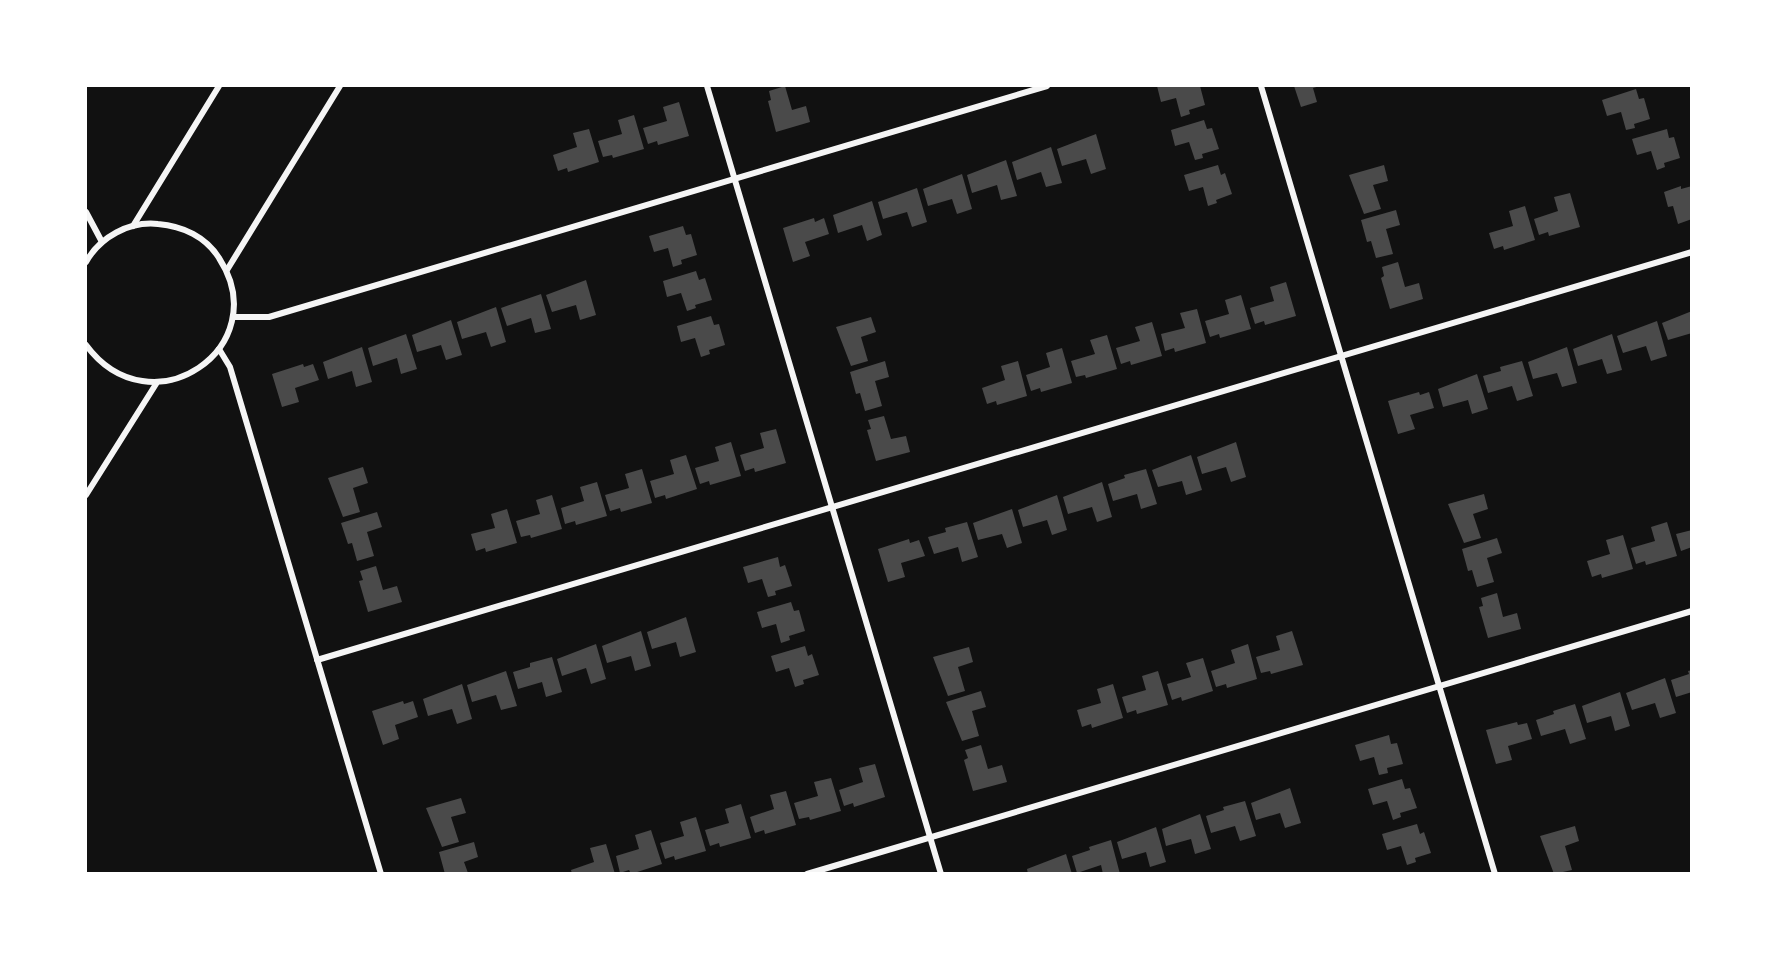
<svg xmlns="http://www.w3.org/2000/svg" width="1777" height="959" font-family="Arial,sans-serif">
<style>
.building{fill:#4a4a4a}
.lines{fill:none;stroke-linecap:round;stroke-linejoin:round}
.minor{stroke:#f5f5f5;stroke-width:6}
</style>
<rect width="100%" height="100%" fill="#111"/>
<g class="building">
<path d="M 785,86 L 792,110 L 806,106 L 810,122 L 776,132 L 768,101 L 771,100 L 769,91 Z"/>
<path d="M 1157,86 L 1200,86 L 1205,105 L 1189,110 L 1190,114 L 1181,117 L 1176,98 L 1161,102 Z"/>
<path d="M 1294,86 L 1320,86 L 1313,88 L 1317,102 L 1301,107 Z"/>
<path d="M 1636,89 L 1639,99 L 1644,98 L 1650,119 L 1634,124 L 1635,128 L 1626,130 L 1621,112 L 1607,116 L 1602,100 Z"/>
<path d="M 679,102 L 689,136 L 658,145 L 657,141 L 648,144 L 643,128 L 667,121 L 663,107 Z"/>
<path d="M 634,115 L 644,149 L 613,158 L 612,155 L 603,157 L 598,141 L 622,134 L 618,120 Z"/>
<path d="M 1204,120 L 1207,129 L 1212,128 L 1219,149 L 1202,154 L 1203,158 L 1195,160 L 1189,142 L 1175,146 L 1171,130 Z"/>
<path d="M 589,129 L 599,162 L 568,172 L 567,168 L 558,171 L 553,155 L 577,147 L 573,133 Z"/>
<path d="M 1667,129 L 1669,138 L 1674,137 L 1680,158 L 1664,163 L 1665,167 L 1657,170 L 1651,151 L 1637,155 L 1632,139 Z"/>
<path d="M 1096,134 L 1106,169 L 1091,174 L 1086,159 L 1062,166 L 1057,149 Z"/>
<path d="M 1051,147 L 1062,183 L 1046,187 L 1041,172 L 1017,180 L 1012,162 Z"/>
<path d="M 1006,160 L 1017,196 L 1001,200 L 997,185 L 972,193 L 967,175 Z"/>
<path d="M 1218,165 L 1221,175 L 1225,173 L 1232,194 L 1216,200 L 1217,203 L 1208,206 L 1203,187 L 1189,191 L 1184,175 Z"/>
<path d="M 1384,165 L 1388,181 L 1373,185 L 1381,209 L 1364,214 L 1349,175 Z"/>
<path d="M 962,174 L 972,209 L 957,214 L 952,199 L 928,206 L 923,189 Z"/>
<path d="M 1681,186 L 1681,189 L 1692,186 L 1692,219 L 1678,224 L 1673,206 L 1668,207 L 1664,192 Z"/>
<path d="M 917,188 L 927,222 L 912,227 L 907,212 L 883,219 L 878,202 Z"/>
<path d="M 1570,193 L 1580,227 L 1549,236 L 1548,232 L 1539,235 L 1534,219 L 1558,211 L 1554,197 Z"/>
<path d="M 872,201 L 882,235 L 867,241 L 862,225 L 838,233 L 833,215 Z"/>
<path d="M 1525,206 L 1535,240 L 1504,250 L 1503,246 L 1494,249 L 1489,233 L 1513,226 L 1509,211 Z"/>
<path d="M 1396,210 L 1400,225 L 1386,229 L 1393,254 L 1376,258 L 1371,241 L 1367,242 L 1361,220 Z"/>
<path d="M 814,218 L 815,222 L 824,218 L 829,234 L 805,242 L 810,256 L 793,262 L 783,228 Z"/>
<path d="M 683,226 L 686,235 L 691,234 L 697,255 L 681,260 L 682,264 L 673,267 L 668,248 L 654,252 L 649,236 Z"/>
<path d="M 1398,262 L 1405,287 L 1419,283 L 1423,299 L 1390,309 L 1381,278 L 1384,276 L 1382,267 Z"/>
<path d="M 696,271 L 699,280 L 705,278 L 712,300 L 695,305 L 696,308 L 687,311 L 681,293 L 667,297 L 663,281 Z"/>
<path d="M 586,280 L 596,315 L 580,320 L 576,305 L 552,312 L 546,295 Z"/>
<path d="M 1286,282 L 1296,316 L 1265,325 L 1264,321 L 1255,324 L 1250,308 L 1274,301 L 1270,287 Z"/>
<path d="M 541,294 L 551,329 L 535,333 L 531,318 L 507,326 L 501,308 Z"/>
<path d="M 1241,295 L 1251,329 L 1220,338 L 1219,334 L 1210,337 L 1205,321 L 1229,314 L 1225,300 Z"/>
<path d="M 496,307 L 506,342 L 491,347 L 486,332 L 462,339 L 457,322 Z"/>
<path d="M 1197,309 L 1206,343 L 1175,352 L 1174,348 L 1165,351 L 1161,334 L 1185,328 L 1180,313 Z"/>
<path d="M 1692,311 L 1692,333 L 1668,340 L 1662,323 Z"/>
<path d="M 711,316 L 714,325 L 719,324 L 725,345 L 709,350 L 710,354 L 701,357 L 695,338 L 681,342 L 677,326 Z"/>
<path d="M 871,317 L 876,332 L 861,337 L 868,361 L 851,366 L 836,327 Z"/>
<path d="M 451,320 L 462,355 L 446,360 L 441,345 L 417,352 L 412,335 Z"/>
<path d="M 1657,321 L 1667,356 L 1651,361 L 1646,346 L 1623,353 L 1617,336 Z"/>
<path d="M 1152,322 L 1162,356 L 1131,365 L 1130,361 L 1121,364 L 1116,348 L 1140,341 L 1135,327 Z"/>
<path d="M 406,334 L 417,369 L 401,374 L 397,358 L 373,366 L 368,348 Z"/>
<path d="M 1612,334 L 1622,370 L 1607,374 L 1602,359 L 1578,366 L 1573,349 Z"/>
<path d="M 1107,335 L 1117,369 L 1086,378 L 1085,375 L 1076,377 L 1071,361 L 1095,354 L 1090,340 Z"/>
<path d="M 362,347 L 372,382 L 356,387 L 352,371 L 328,379 L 323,362 Z"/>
<path d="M 1567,347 L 1577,383 L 1562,387 L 1557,373 L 1533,379 L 1528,362 Z"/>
<path d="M 1062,348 L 1072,383 L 1041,392 L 1040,388 L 1031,391 L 1026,375 L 1050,367 L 1046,353 Z"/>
<path d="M 885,361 L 889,377 L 875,381 L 882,406 L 865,411 L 860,393 L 856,394 L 850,372 Z"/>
<path d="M 1018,361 L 1027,396 L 997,405 L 996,401 L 987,404 L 982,388 L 1005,380 L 1001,366 Z"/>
<path d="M 1522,361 L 1533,396 L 1517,401 L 1512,386 L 1488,393 L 1483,376 L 1501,371 L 1500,367 Z"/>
<path d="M 303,364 L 304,367 L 313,364 L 319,380 L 295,388 L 299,402 L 282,407 L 272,374 Z"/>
<path d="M 1477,374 L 1488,409 L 1472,414 L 1468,400 L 1443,407 L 1438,389 Z"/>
<path d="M 1419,392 L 1420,395 L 1429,392 L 1434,408 L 1410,415 L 1415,429 L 1398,434 L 1388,401 Z"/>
<path d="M 884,416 L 891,439 L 906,436 L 910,452 L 876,461 L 867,430 L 871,429 L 868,420 Z"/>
<path d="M 776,429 L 786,463 L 755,472 L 754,468 L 745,471 L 740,455 L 764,448 L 760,433 Z"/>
<path d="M 731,442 L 741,476 L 710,485 L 709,481 L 700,484 L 695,468 L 719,461 L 715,447 Z"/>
<path d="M 1236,442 L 1246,477 L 1231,482 L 1226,467 L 1202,474 L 1197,457 Z"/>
<path d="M 686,455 L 697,489 L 666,499 L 665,495 L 655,498 L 650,481 L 674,474 L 670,460 Z"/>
<path d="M 1191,455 L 1202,490 L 1186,495 L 1182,481 L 1158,487 L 1152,470 Z"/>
<path d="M 363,467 L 368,483 L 353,488 L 360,512 L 343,517 L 328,478 Z"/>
<path d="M 642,469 L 652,503 L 621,512 L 620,508 L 610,511 L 605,495 L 629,488 L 625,474 Z"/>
<path d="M 1146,469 L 1157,504 L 1141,509 L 1137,494 L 1113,501 L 1108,484 L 1125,478 L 1124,475 Z"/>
<path d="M 597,482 L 607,516 L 576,525 L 575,521 L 565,524 L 561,508 L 584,501 L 580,487 Z"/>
<path d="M 1102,482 L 1112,517 L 1097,522 L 1092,507 L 1068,514 L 1063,497 Z"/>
<path d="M 1484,494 L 1488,509 L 1473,514 L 1481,538 L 1464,543 L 1448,504 Z"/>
<path d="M 552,495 L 562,529 L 531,538 L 530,535 L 521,537 L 516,521 L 540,514 L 536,500 Z"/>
<path d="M 1057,495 L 1067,530 L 1052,535 L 1047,520 L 1023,527 L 1018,510 Z"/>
<path d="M 507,509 L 517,543 L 486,552 L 485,548 L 476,551 L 471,534 L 495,528 L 491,514 Z"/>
<path d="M 1012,509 L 1022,543 L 1007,548 L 1002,534 L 978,540 L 973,523 Z"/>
<path d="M 377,512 L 382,527 L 367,532 L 374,556 L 357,561 L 352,543 L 348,544 L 341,523 Z"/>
<path d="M 967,522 L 978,557 L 962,562 L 958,547 L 934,554 L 928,537 L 946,532 L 945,528 Z"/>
<path d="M 1667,522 L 1677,556 L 1646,565 L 1645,561 L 1636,564 L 1631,548 L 1655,541 L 1651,527 Z"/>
<path d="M 1692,530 L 1692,547 L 1681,551 L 1676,534 Z"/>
<path d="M 1623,535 L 1633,569 L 1602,578 L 1601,574 L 1592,577 L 1587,561 L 1610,554 L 1606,540 Z"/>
<path d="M 1497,538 L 1502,553 L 1487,558 L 1494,582 L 1477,587 L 1472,570 L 1468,571 L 1462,549 Z"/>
<path d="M 909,539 L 910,543 L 919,540 L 925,556 L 901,563 L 905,577 L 888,582 L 878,549 Z"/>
<path d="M 778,557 L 780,567 L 785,565 L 792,586 L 775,591 L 776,595 L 768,597 L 762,579 L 748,583 L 743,567 Z"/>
<path d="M 376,566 L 383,590 L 397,586 L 402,602 L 368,612 L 359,581 L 363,580 L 360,571 Z"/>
<path d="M 1497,593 L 1503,617 L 1517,613 L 1521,629 L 1488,638 L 1479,607 L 1483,606 L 1481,598 Z"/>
<path d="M 791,602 L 794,611 L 799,610 L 805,631 L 789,636 L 790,640 L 781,643 L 776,624 L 762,628 L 757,612 Z"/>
<path d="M 686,617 L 696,652 L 680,657 L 676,642 L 652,649 L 647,632 Z"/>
<path d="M 641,631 L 651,666 L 635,671 L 631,656 L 607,663 L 602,646 Z"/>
<path d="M 1292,631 L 1303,665 L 1271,674 L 1270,671 L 1261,673 L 1256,657 L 1280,650 L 1276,636 Z"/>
<path d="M 596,644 L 606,679 L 591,684 L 586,668 L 562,676 L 557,659 Z"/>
<path d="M 1248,644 L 1257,679 L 1227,688 L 1226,684 L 1216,687 L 1211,671 L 1235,663 L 1231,650 Z"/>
<path d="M 805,646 L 808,656 L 812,654 L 819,675 L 803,680 L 804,684 L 795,687 L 789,668 L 776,672 L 771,656 Z"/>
<path d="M 969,647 L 973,662 L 958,667 L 965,691 L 948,696 L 933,657 Z"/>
<path d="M 552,657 L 562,692 L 546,697 L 542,682 L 518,689 L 513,672 L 530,667 L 530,663 Z"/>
<path d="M 1203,658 L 1213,691 L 1182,701 L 1181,697 L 1172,700 L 1167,684 L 1191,677 L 1186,663 Z"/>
<path d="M 1692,670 L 1692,692 L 1676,697 L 1671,680 L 1689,674 L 1688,671 Z"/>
<path d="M 506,671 L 517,706 L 501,710 L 496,695 L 472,702 L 467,685 Z"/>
<path d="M 1158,671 L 1168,705 L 1137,714 L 1136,710 L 1127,713 L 1122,697 L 1146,690 L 1142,676 Z"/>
<path d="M 1665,678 L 1676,713 L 1660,718 L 1655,703 L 1632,710 L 1626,693 Z"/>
<path d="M 462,684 L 472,719 L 457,724 L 452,709 L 428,716 L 423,699 Z"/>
<path d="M 1113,684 L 1123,718 L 1092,728 L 1091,724 L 1082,727 L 1077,710 L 1101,703 L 1097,689 Z"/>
<path d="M 981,691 L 986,707 L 972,711 L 979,736 L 962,741 L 946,702 Z"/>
<path d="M 1620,692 L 1630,726 L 1615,731 L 1611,716 L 1587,723 L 1582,706 Z"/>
<path d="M 403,701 L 404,704 L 413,701 L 418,717 L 395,725 L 399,739 L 383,745 L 372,711 Z"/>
<path d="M 1575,704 L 1586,739 L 1570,744 L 1565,729 L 1541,736 L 1536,720 L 1554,714 L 1553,711 Z"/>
<path d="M 1517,722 L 1518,725 L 1527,723 L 1532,739 L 1508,746 L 1512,760 L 1496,764 L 1486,730 Z"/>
<path d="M 1389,735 L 1391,744 L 1397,743 L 1403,764 L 1387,768 L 1388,773 L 1379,775 L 1374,757 L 1360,761 L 1355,745 Z"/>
<path d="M 981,745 L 988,769 L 1002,765 L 1007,782 L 973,791 L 964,760 L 968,758 L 965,750 Z"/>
<path d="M 875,764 L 885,797 L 854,807 L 853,803 L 844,806 L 839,790 L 863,782 L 859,768 Z"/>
<path d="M 831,778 L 841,811 L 810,820 L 809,817 L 799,819 L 794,803 L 818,796 L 814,782 Z"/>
<path d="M 1402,779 L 1405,789 L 1410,788 L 1417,808 L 1400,813 L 1401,817 L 1393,820 L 1387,801 L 1373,805 L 1368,789 Z"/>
<path d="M 1290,788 L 1301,823 L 1285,828 L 1280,813 L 1256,820 L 1251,803 Z"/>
<path d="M 786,791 L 796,825 L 765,834 L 764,830 L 755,833 L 750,817 L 774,809 L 770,795 Z"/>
<path d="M 461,798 L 466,813 L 451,817 L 459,842 L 442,847 L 426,808 Z"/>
<path d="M 1245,801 L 1256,836 L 1240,841 L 1235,826 L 1211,833 L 1206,816 L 1224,810 L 1223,807 Z"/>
<path d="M 741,804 L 751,838 L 720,847 L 719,843 L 710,846 L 705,830 L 729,823 L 725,809 Z"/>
<path d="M 1200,814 L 1211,849 L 1195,854 L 1191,839 L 1166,846 L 1162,829 Z"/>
<path d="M 696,817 L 706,851 L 675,860 L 674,856 L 665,859 L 660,843 L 684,836 L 680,822 Z"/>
<path d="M 1417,824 L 1420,834 L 1424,832 L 1431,853 L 1415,858 L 1416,862 L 1407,865 L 1401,846 L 1387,850 L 1382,834 Z"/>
<path d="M 1575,826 L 1579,841 L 1565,846 L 1572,870 L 1554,874 L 1540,836 Z"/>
<path d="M 1156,827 L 1166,862 L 1150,867 L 1146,852 L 1122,859 L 1117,842 Z"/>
<path d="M 651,830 L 662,864 L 631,874 L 629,870 L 620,873 L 616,856 L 639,849 L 635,835 Z"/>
<path d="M 1111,840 L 1120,874 L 1103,874 L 1101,865 L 1077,873 L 1072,856 L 1090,850 L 1089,847 Z"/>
<path d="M 474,842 L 478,857 L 464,862 L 468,873 L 445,874 L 439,852 Z"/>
<path d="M 606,844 L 615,874 L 572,874 L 571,870 L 594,862 L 590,848 Z"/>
<path d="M 1066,854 L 1072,874 L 1028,874 L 1027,869 Z"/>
</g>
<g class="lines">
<g class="minor">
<path d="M 707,86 L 941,874"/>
<path d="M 1261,86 L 1495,874"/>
<path d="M 86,212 L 102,242"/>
<path d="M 133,226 L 219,86"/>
<path d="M 86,262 C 100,237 129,221 158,224 C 183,226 206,237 219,258 C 277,347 151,433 86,345"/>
<path d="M 227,270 L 340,86"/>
<path d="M 233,317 L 269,317 L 1047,86"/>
<path d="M 219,349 L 230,367 L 381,874"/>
<path d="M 86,495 L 156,384"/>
<path d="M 317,660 L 1692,252"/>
<path d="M 807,874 L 1692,611"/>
</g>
</g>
<rect width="1777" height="959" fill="none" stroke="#ffffff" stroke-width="174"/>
</svg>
